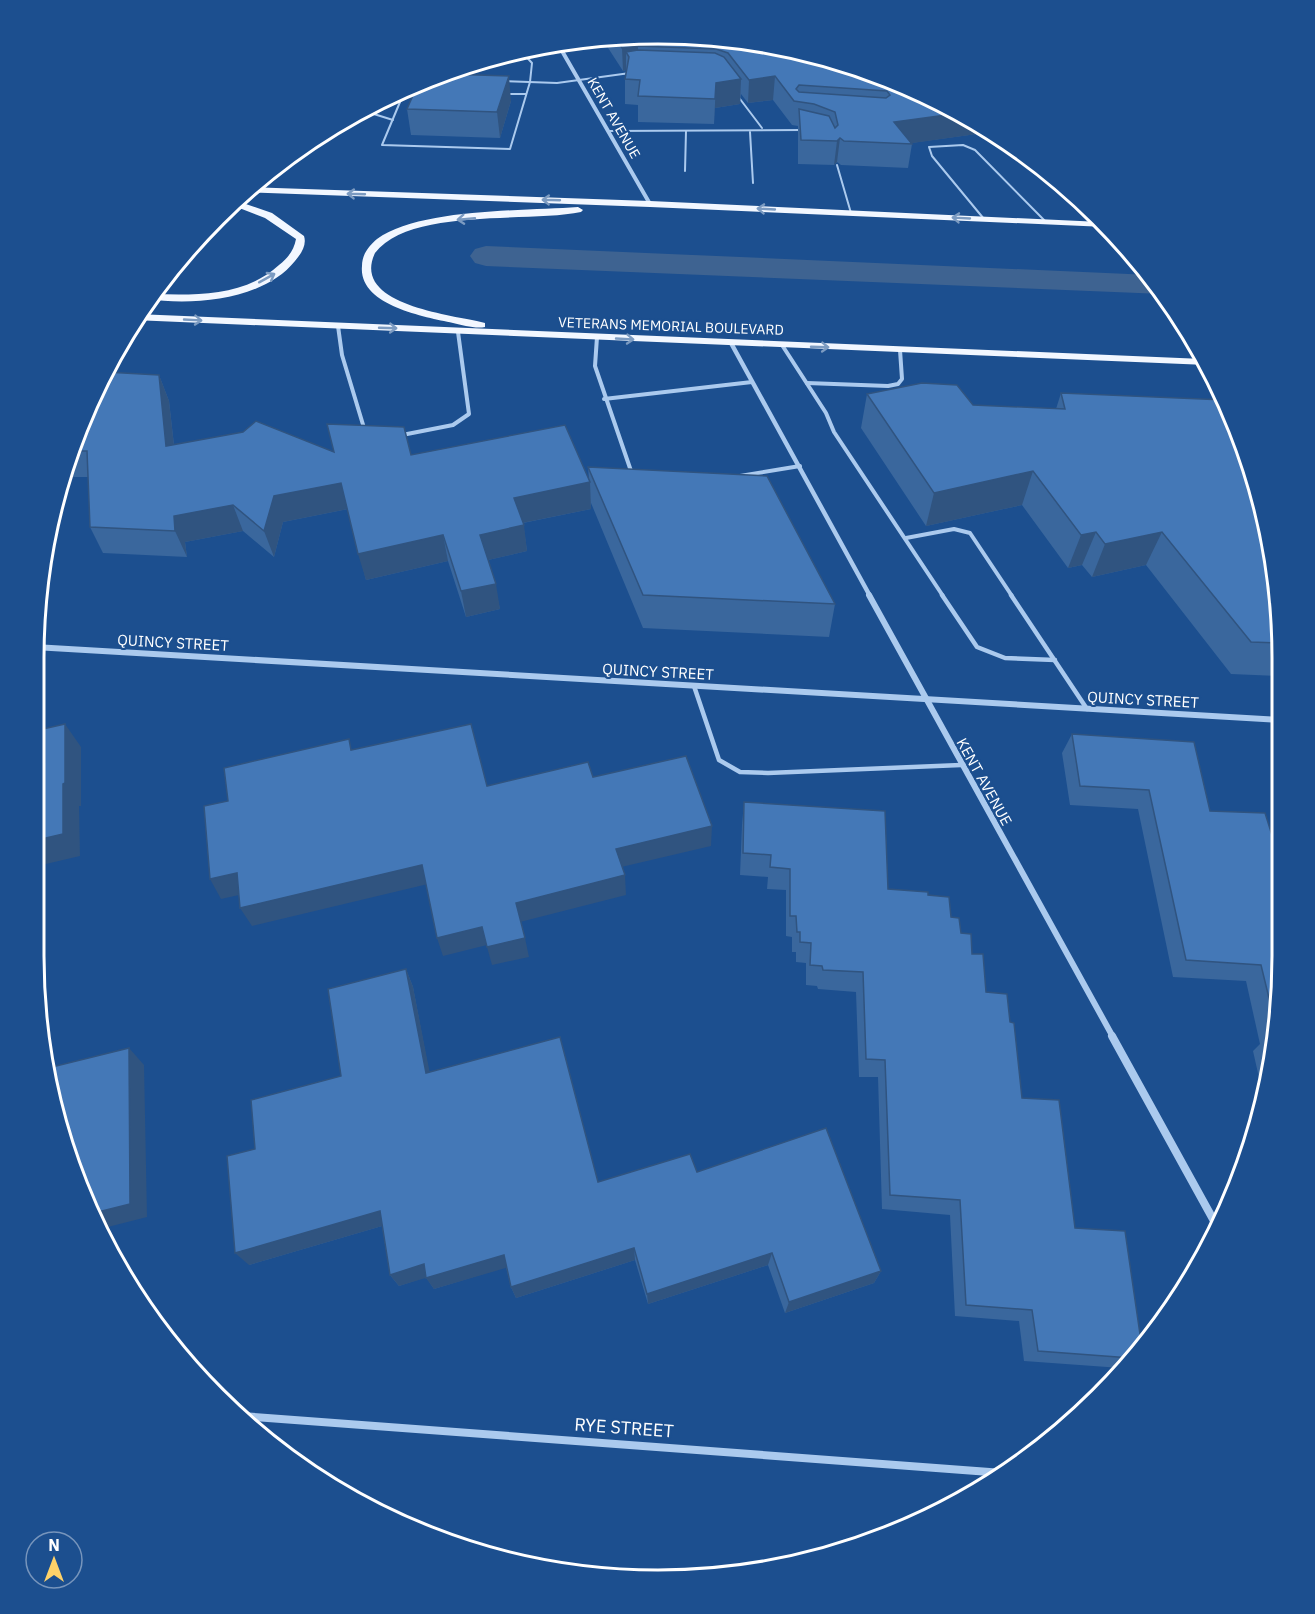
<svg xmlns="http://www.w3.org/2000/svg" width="1315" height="1614" font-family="'IBM Plex Sans',sans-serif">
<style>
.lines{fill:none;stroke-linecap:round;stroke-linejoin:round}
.canal{fill:#3e6391;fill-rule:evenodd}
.service-far2{stroke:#abcaee;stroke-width:2}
.service-far1{stroke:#abcaee;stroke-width:4}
.service{stroke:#abcaee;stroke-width:4.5}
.minor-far3{stroke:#abcaee;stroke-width:4}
.minor-far2{stroke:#abcaee;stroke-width:4.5}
.minor-far1{stroke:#abcaee;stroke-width:6}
.minor{stroke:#abcaee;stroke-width:8}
.primary{fill:#f2f7ff;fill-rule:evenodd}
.wall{fill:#3a679d}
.shaded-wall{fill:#305480}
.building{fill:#4478b7;stroke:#305480;stroke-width:1.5;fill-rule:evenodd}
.oneway{stroke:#7c9bc1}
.labels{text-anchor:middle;stroke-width:4.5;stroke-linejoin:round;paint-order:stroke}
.far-street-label{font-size:14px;fill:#fff;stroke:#1c4f8f}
.street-label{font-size:15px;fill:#fff;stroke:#1c4f8f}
.near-street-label{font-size:18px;fill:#fff;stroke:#1c4f8f}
.rim{fill:none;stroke:#fff;stroke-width:3}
</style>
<rect width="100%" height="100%" fill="#1c4f8f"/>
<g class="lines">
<path class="canal" d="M 486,246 L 1151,275 L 1163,294 L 486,266 L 475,263 L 470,256 L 475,249 Z"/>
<g class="service-far2">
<path d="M 504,81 L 557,83 L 630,73"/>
<path d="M 418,91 L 405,90 L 382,145 L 510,149 L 530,82 L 532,63 L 520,50"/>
<path d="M 505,94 L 526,94"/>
<path d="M 737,95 L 762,128"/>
<path d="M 367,106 L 401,100"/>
<path d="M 361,110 L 393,120"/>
<path d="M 608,131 L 802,130"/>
<path d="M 750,132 L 753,183"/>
<path d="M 837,165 L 851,213"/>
<path d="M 685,171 L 686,131"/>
<path d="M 984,219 L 932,156 L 929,147 L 963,145 L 975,150 L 1046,222"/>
</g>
<g class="service-far1">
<path d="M 338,326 L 342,355 L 364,428 L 367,429"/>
<path d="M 597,337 L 595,366 L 631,471 L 635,472"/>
<path d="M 782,345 L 826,413 L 834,432 L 943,596"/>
<path d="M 807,383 L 888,386 L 898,384 L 902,379 L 900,350"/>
<path d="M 604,399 L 752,382"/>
<path d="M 402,435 L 453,425 L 469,414 L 458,332"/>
<path d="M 740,476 L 800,466"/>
<path d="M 906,538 L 954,529 L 970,533 L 1012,596"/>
</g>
<g class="service">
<path d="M 942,595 L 977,647 L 1005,658 L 1055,660"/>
<path d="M 1011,595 L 1087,709"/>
<path d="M 694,686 L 719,760 L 740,772 L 768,773 L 961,765"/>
</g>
<path class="minor-far3" d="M 558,44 L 650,204"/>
<path class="minor-far2" d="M 731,343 L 870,596"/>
<g class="minor-far1">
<path d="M 869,595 L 1113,1037"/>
<path d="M 34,647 L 1281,720"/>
</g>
<g class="minor">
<path d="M 1112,1036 L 1219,1230"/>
<path d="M 242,1416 L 1003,1473"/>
</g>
<g class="primary">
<path d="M 249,187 L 650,201 L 1101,222 L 1106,227 L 650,207 L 243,192 Z"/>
<path d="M 234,200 L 272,213 L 304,236 C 307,245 301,254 295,261 C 264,300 193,306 147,299 L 152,294 C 196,295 244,297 279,265 C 288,258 294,250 296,239 L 265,218 L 229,204 Z"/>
<path d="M 578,207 L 583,210 L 581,212 C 529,223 410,207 375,253 C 350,306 454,315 485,323 L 485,327 C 475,329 463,325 453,323 C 424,317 358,305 362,266 C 362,254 369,246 377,239 C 420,208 525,211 578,207 Z"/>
<path d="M 136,314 L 1203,359 L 1207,365 L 133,320 Z"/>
</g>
</g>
<g class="wall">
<path d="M 617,34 L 739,38 L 970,117 L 991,132 L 911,143 L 912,144 L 908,168 L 841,165 L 837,162 L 834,165 L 798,164 L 798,126 L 792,125 L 773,100 L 748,103 L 741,94 L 740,104 L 715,108 L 714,124 L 638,122 L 638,105 L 625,104 L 625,79 L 626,70 L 623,71 L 601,37 Z"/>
<path d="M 511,101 L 500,138 L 411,135 L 407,109 Z"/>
<path d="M 1021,154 L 1034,163 L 1030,163 Z"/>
<path d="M 159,375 L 169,401 L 174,445 L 411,455 L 589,480 L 588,467 L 835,604 L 829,637 L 643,628 L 591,503 L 591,509 L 523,523 L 527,551 L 488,560 L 500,609 L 466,617 L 448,561 L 366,580 L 348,509 L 283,522 L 274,557 L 243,531 L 185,542 L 187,557 L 103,553 L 90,527 L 88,477 L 63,477 L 80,419 Z"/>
<path d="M 1061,393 L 1281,617 L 1281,676 L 1231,674 L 1146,565 L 1092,577 L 1082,565 L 1068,568 L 1022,505 L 926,526 L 861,428 L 867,394 L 973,405 L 1056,409 Z"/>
<path d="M 1072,734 L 1210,811 L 1281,997 L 1264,1100 L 1253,1051 L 1260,1044 L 1246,981 L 1173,977 L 1138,809 L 1070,805 L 1062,753 Z"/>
<path d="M 744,802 L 888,889 L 928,895 L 951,917 L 972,954 L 986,992 L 1010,1022 L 1022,1098 L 1075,1228 L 1142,1348 L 1121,1368 L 1024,1361 L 1019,1321 L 955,1316 L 950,1215 L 882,1209 L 878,1077 L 859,1077 L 856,992 L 818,989 L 817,986 L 806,985 L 806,963 L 796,962 L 796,952 L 792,952 L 792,937 L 786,936 L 786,890 L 767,889 L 768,877 L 740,875 L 742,825 Z"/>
<path d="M 406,969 L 413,987 L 429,1072 L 598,1182 L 697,1172 L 881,1271 L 874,1283 L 785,1313 L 768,1265 L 648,1304 L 635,1260 L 516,1298 L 511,1287 L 506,1267 L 434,1289 L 426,1277 L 399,1286 L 390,1275 L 382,1226 L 249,1265 L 341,1076 Z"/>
</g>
<g class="shaded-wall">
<path d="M 638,46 L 638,69 L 626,52 L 626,70 L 623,71 L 622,48 Z"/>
<path d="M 509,76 L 511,101 L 500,138 L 497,112 Z"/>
<path d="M 775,76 L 773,100 L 748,103 L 749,80 Z"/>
<path d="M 741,79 L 740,104 L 715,108 L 714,124 L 716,83 Z"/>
<path d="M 961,113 L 970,117 L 991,132 L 906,144 L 894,122 Z"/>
<path d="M 840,138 L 837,162 L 834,165 L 837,141 Z"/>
<path d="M 159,375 L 169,401 L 177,473 L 166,446 Z"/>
<path d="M 1033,471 L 1022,505 L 926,526 L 934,493 Z"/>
<path d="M 590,482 L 591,509 L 517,524 L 514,498 Z"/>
<path d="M 341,483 L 348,509 L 283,522 L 274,557 L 264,531 L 274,496 Z"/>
<path d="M 233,505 L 243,531 L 185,542 L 187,557 L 175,531 L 174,516 Z"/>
<path d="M 524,525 L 527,551 L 484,561 L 480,535 Z"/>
<path d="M 1096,532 L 1082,565 L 1068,568 L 1081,535 Z"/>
<path d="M 1162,532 L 1146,565 L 1092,577 L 1105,544 Z"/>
<path d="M 443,535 L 448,561 L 366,580 L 358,554 Z"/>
<path d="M 496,584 L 500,609 L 466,617 L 461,591 Z"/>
<path d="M 65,724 L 81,747 L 81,806 L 79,806 L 80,856 L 33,867 L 33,841 L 63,784 Z"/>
<path d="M 712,826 L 711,846 L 617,868 L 616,849 Z"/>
<path d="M 422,865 L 428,884 L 252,926 L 240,908 Z"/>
<path d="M 237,873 L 248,893 L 221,899 L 210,879 Z"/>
<path d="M 625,875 L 626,895 L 520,922 L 516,903 Z"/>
<path d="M 482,927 L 487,945 L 443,956 L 437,938 Z"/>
<path d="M 525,938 L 529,957 L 492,965 L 487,947 Z"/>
<path d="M 406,969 L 413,987 L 433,1089 L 426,1073 Z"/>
<path d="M 129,1048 L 144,1065 L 147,1217 L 100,1229 L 94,1213 Z"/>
<path d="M 380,1211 L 389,1224 L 249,1265 L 235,1253 Z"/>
<path d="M 634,1248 L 635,1260 L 516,1298 L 511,1287 Z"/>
<path d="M 772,1253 L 768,1265 L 648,1304 L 647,1294 Z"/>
<path d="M 504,1255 L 509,1267 L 434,1289 L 426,1278 Z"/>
<path d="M 424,1264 L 432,1276 L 399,1286 L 390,1275 Z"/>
<path d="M 881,1271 L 874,1283 L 785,1313 L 789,1302 Z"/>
</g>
<g class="building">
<path d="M 617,34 L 739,38 L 859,66 L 961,113 L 894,122 L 912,144 L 844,141 L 840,138 L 837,141 L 801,140 L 799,109 L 829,116 L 835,128 L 838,125 L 835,112 L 814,104 L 794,101 L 775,76 L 749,80 L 728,53 L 716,49 L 638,46 L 622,48 L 614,35 ZM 799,85 L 887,91 L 890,95 L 886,98 L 799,92 L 796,89 Z"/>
<path d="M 638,50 L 715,53 L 724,57 L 741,79 L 716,83 L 715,99 L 638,96 L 640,80 L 625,79 L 629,57 L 626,52 Z"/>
<path d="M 445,74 L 509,76 L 497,112 L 407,109 L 418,84 Z"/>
<path d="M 105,372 L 159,375 L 166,446 L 243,432 L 256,421 L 334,452 L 327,424 L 404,427 L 411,455 L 565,425 L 590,482 L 514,498 L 524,525 L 480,535 L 496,584 L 461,591 L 443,535 L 358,554 L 341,483 L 274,496 L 264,531 L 233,505 L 174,516 L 175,531 L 90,527 L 87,451 L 71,451 L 80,419 Z"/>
<path d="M 922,383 L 957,385 L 973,405 L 1065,409 L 1061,393 L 1225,400 L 1261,496 L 1281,617 L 1281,643 L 1251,642 L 1162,532 L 1105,544 L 1096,532 L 1081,535 L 1033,471 L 934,493 L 867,394 Z"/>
<path d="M 588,467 L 767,476 L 835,604 L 643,595 Z"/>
<path d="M 65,724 L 65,783 L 63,784 L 63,834 L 33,841 L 34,731 Z"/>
<path d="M 471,724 L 487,786 L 588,762 L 593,777 L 686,756 L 712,826 L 616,849 L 625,875 L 516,903 L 525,938 L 487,947 L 482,927 L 437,938 L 422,865 L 240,908 L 237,873 L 210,879 L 204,806 L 228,801 L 224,768 L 349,739 L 351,750 Z"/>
<path d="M 1072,734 L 1194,742 L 1210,811 L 1265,813 L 1281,864 L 1281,997 L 1276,1027 L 1261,965 L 1186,960 L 1149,790 L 1080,786 Z"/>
<path d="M 744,802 L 885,811 L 888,889 L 928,892 L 928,895 L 949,897 L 951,917 L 959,918 L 961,933 L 971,934 L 972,954 L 983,954 L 986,992 L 1007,994 L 1010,1022 L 1014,1023 L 1022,1098 L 1059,1100 L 1075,1228 L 1125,1231 L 1142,1348 L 1131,1358 L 1038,1351 L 1032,1310 L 966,1305 L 960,1200 L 890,1195 L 885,1060 L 866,1059 L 863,972 L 823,970 L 822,966 L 810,965 L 811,943 L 800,942 L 800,932 L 797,932 L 796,916 L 790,916 L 790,869 L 770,867 L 771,855 L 743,853 Z"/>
<path d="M 406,969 L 426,1073 L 560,1037 L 598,1182 L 690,1154 L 697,1172 L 826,1128 L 881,1271 L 789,1302 L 772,1253 L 647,1294 L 634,1248 L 511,1287 L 504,1255 L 426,1278 L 424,1264 L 390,1275 L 380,1211 L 235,1253 L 227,1156 L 255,1149 L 251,1100 L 341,1076 L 328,989 Z"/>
<path d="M 1269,1036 L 1274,1036 L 1272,1050 Z"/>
<path d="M 129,1048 L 130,1204 L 94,1213 L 54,1118 L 48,1068 Z"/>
</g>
<defs><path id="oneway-shaft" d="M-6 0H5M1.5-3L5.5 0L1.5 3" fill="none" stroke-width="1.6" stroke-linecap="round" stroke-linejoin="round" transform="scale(1.5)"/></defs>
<g class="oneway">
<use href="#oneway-shaft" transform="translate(356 194) rotate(-178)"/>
<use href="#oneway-shaft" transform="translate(551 200) rotate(-178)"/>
<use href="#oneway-shaft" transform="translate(766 209) rotate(-177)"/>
<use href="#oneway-shaft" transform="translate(961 218) rotate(-177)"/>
<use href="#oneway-shaft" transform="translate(466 219) rotate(175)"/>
<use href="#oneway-shaft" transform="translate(267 278) rotate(-29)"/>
<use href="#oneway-shaft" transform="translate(193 320) rotate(3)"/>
<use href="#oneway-shaft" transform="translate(388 328) rotate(2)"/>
<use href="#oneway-shaft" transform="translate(625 339) rotate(3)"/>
<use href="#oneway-shaft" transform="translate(820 347) rotate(2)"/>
</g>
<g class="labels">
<g class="far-street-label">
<text transform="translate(614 118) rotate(60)" y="5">KENT AVENUE</text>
<text transform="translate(671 326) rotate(2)" y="5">VETERANS MEMORIAL BOULEVARD</text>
</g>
<g class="street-label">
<text transform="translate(173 643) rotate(3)" y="5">QUINCY STREET</text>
<text transform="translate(658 672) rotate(3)" y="5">QUINCY STREET</text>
<text transform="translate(1143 700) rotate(3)" y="5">QUINCY STREET</text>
<text transform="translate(984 782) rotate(61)" y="5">KENT AVENUE</text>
</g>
<g class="near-street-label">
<text transform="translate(624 1428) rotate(4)" y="6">RYE STREET</text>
</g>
</g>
<path d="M0 0H1315V1614H0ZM658 44H658A614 614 0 0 1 1272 658V956A614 614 0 0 1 658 1570H658A614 614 0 0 1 44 956V658A614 614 0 0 1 658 44Z" fill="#1c4f8f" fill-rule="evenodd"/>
<path class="rim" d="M658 44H658A614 614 0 0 1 1272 658V956A614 614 0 0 1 658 1570H658A614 614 0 0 1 44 956V658A614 614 0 0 1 658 44Z"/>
<g transform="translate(54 1560)"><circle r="28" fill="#1c4f8f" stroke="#7795bc" stroke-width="1.5"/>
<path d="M0-4.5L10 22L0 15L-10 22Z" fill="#fed269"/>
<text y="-9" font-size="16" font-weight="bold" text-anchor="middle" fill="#ffffff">N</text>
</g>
</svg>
